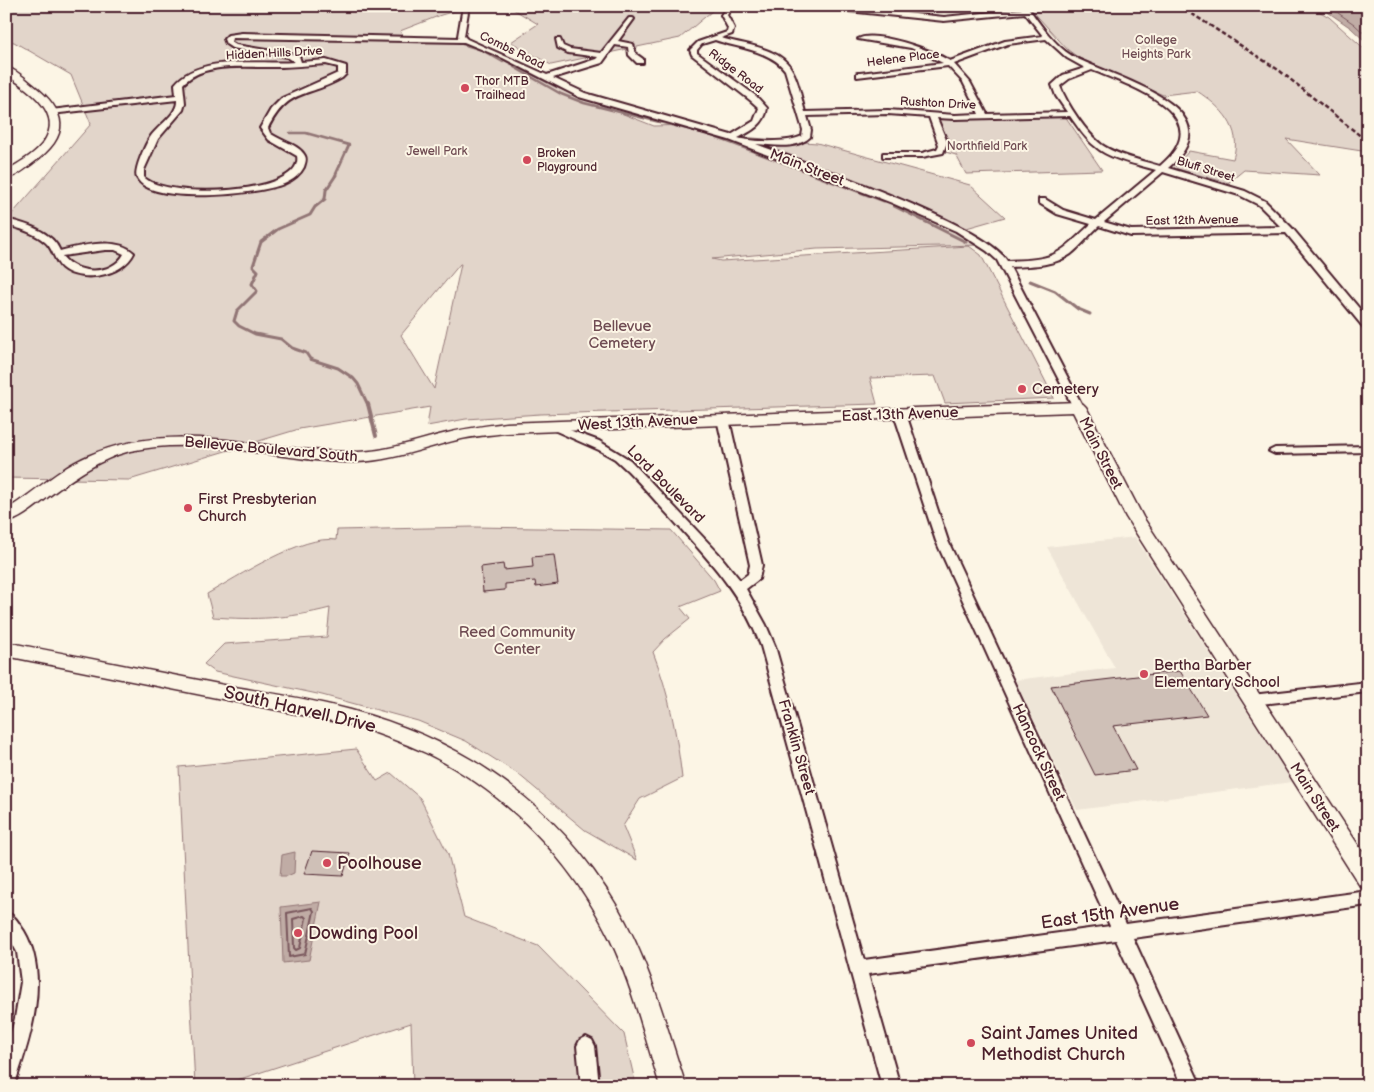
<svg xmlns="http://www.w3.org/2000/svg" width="1374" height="1092" font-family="'Balsamiq Sans',sans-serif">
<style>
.built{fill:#eee5d7}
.green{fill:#e2d5ca;stroke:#967a7a;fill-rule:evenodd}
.water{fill:#c0aca5;stroke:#917474}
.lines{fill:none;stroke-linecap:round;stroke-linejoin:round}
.shore-far1{stroke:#79575c;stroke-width:1}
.shore{stroke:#79575c;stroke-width:2}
.stream-far2{stroke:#917474;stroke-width:2.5}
.stream-far1{stroke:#917474;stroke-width:3}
.stream{stroke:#917474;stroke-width:4}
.building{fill:#cfc0b7;stroke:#4a1f2b}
.street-casing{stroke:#4a1f2b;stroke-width:4}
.secondary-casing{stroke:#4a1f2b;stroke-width:3}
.street{fill:#fcf5e5;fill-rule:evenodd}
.secondary{fill:#fcf5e5;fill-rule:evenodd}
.rail{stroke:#4a1f2b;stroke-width:2.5;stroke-dasharray:4.5 2.5;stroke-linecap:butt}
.poi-dot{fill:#d1495b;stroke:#fcf5e5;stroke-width:2}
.labels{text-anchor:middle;stroke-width:4;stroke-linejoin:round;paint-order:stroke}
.far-park-label{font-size:12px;fill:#704c53;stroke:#fcf5e5}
.far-street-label{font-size:12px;fill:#4a1f2b;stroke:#fcf5e5}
.far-poi-label{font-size:12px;fill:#4a1f2b;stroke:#fcf5e5;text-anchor:start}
.street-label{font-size:15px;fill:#4a1f2b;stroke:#fcf5e5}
.park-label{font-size:15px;fill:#704c53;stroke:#fcf5e5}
.poi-label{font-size:15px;fill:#4a1f2b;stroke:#fcf5e5;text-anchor:start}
.near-street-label{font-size:18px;fill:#4a1f2b;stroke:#fcf5e5}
.near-poi-label{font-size:18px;fill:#4a1f2b;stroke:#fcf5e5;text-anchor:start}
</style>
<rect width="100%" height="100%" fill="#fcf5e5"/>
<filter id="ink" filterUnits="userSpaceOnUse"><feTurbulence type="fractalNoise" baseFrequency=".02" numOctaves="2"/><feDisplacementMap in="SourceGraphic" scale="10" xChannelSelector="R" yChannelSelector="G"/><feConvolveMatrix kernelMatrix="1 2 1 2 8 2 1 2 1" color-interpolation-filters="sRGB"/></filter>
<g filter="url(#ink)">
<path class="built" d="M 1135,537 L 1292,782 L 1077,810 L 1015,680 L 1115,668 L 1047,547 Z"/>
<g class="green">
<path d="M 6,6 L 473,6 L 441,15 L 400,31 L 405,39 L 459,41 L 489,53 L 557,88 L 654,126 L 688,125 L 714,135 L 817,143 L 970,185 L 1005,217 L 956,231 L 980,245 L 817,249 L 712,259 L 721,261 L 969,246 L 981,255 L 1054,398 L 945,403 L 935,376 L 870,378 L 877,404 L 540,414 L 466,419 L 427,426 L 430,407 L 299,429 L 129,480 L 6,478 L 6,221 L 91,124 L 71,75 L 14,42 L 6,41 ZM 460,264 L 461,264 L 434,389 L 401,335 Z"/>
<path d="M 508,6 L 718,6 L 680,38 L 551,65 L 511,42 L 538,24 Z"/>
<path d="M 1028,6 L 1310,6 L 1329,17 L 1368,52 L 1368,152 L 1286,139 L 1320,175 L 1244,170 L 1228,183 L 1174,168 L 1189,151 L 1233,159 C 1243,128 1221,107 1197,91 L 1163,95 L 1079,58 L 1068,50 Z"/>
<path d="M 1065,116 L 1102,170 L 966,174 L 956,155 L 945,152 L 949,141 L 938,119 Z"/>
<path d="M 473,527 L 671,530 L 714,580 L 720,591 L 680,607 L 690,619 L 665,639 L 653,652 C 669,693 677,735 682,778 L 640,799 L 623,826 L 637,860 L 585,830 L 518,774 L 466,741 L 418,721 L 322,695 L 215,672 L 204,664 L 224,644 L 327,637 L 330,608 C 288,619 255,620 213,617 L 207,594 C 237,577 303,534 336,540 L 337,530 Z"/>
<path d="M 356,749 L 377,781 L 391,773 L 420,798 L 448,854 L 464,917 L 538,946 L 624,1034 L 636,1086 L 413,1086 L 411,1023 L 219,1086 L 195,1086 L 179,767 Z"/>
</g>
<g class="water">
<path d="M 1319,6 L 1368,6 L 1368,44 L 1351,28 Z"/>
<path d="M 295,852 L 294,873 L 287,876 L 280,876 L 282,855 Z"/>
<path d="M 321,902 L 309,960 L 283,963 L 281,907 Z"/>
</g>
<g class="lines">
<path class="shore-far1" d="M 1328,6 L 1354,24 L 1368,37"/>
<g class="shore">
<path d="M 312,908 L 314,911 L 305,954 L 289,957 L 287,913 Z"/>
<path d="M 304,916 L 306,918 L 300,948 L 296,950 L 294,948 L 293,919 Z"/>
</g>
<g class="stream-far2">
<path d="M 456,42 L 482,50 L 503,62"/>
<path d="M 514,67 L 561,94 L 584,103 L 707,134 L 819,176"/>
<path d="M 290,133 L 306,133 L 349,145 L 335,176"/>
</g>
<g class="stream-far1">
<path d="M 336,175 L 326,190 L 325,199 L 315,207 L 310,215 L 278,229 L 261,242 L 253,266 L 258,271 L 252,284 L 257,291 L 237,311 L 234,321 L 239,326 L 255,334 L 281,339 L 292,348 L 306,353 L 310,359 L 338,368 L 353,378 L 358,384 L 368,405"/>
<path d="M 815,175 L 884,201"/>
<path d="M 894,206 L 966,242"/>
<path d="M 1030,281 L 1055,291 L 1078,309 L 1090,314"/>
</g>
<path class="stream" d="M 368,404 L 376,436"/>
</g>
<g class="building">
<path d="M 554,555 L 558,584 L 536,587 L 535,581 L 505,584 L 505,590 L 483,592 L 481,567 L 503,564 L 504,570 L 533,567 L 532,557 Z"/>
<path d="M 1180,671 L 1207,715 L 1113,726 L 1136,770 L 1095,775 L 1051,686 Z"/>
<path d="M 312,851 L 350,853 L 343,876 L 304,874 Z"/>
</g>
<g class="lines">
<g class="street-casing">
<g id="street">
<path d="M 463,6 L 469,6 L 464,36 L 467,39 L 547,75 L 596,59 L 598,57 L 568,53 L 558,48 L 556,39 L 560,39 L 563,46 L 570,49 L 601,53 L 629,18 L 633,18 L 634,19 L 618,41 L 633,44 L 636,54 L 643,59 L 643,63 L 637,63 L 629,55 L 628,47 L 615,45 L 602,63 L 553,78 L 585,93 L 731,135 L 754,121 L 759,108 L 750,100 L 692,55 L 690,50 L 698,42 L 727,32 L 728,28 L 721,15 L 727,6 L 733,6 L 727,15 L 734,28 L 732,34 L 721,38 C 743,45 781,47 792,70 C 799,82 801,98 805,112 L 888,110 L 955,115 L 979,114 L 963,82 L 948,66 L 857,77 L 857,73 L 860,73 L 943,63 L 911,48 L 858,39 C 874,29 934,51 950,61 L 1005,41 L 1043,36 L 1025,13 L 944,21 L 848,11 L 845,9 L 848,7 L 944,17 L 1022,9 L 1020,6 L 1027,6 C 1039,23 1054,45 1072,56 C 1110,77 1240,107 1168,168 L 1245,191 L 1265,201 L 1292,228 L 1368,319 L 1368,329 L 1364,328 L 1286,233 L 1131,236 L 1099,226 C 1089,235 1081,246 1071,254 C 1054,266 1030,266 1010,267 L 1083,407 L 1082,409 L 1074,409 L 997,260 L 987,251 L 956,231 L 892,203 L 729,140 L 579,97 L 503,58 L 464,42 L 232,38 L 231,42 L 236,45 L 291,54 L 299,56 L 301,62 L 326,60 L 346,66 L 346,74 L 342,78 C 308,98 289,87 268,128 L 270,133 C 280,141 299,144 305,156 C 307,160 305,163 304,167 C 300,175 293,180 284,184 C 260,194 150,206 137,178 C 133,171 146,143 151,136 C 159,125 178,114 177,100 L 51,114 L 47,112 L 51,110 L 176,95 L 175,84 C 200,54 260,65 295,62 L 287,57 L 232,48 L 226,44 L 224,39 L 228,35 L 242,33 L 459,38 L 458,36 ZM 1046,39 L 1067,58 L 1085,68 L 1063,75 L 1052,85 L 1056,96 L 1067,112 L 987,114 L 970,82 L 954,64 L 1008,44 ZM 715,40 C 737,48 770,50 785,70 L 803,130 L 802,136 C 790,143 751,142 738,138 C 752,131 765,124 767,108 L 756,96 L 697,53 L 697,50 L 702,44 ZM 326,64 L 338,67 L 338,73 L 282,98 L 271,109 L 260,128 L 269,140 L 297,156 C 305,195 164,200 144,177 L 144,170 L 158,139 L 183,110 L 185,103 L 183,84 C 205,61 246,68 276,67 C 292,67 309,65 326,64 ZM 1092,70 C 1131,86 1221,115 1160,166 C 1143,161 1116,155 1102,145 C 1086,133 1067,104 1060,86 L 1069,79 ZM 888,114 L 929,117 L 939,145 L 937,149 L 922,153 L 883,153 L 883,157 L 922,157 L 943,153 L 947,142 L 937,118 L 955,119 L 1070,116 C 1078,127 1085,139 1096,147 C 1109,159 1139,165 1156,170 L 1096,220 L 1063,210 L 1045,199 L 1039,199 L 1039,203 L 1057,214 L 1091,224 C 1056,257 1056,259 1007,261 C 984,223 804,163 756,144 C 773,145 796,150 810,137 L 811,130 L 807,116 ZM 1163,172 L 1239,195 L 1259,205 L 1281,227 L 1131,230 L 1104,222 Z"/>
<path d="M 6,219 C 26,224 52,231 60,251 C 80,246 117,236 134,253 C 123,276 81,284 62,268 C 54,261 53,248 45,242 C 35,233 19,228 6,225 ZM 105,250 L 115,250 L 124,254 C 112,276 76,275 62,256 Z"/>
<path d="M 900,411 L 906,414 L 948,541 L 1126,924 L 1368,891 L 1368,905 L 1133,938 L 1201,1086 L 1182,1086 L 1116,940 L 868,974 L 900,1086 L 882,1086 L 761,646 C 741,593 709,560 672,519 C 657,503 644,487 628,471 L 615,459 L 599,450 L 547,427 L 553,424 L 599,441 L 630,460 L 718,553 L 740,580 L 748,574 L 750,565 L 717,419 L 723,416 L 729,419 L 762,565 L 759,579 L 746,589 L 766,625 L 775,646 L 864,960 L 1110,926 L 936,541 L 894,414 Z"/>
<path d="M 1368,446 L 1368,452 L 1275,454 L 1269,451 L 1275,448 Z"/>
<path d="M 1368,682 L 1368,692 L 1252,705 L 1247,704 L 1245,700 L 1247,696 L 1252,695 Z"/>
<path d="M 6,912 C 15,915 19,924 24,931 C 51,976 30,1040 14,1086 L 6,1086 L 6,1051 L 15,1018 L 21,982 L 17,952 L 6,932 Z"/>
<path d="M 586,1037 L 592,1040 L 595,1046 L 599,1086 L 581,1086 L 577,1046 L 580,1040 Z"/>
</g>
</g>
<g class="secondary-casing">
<g id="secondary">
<path d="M 6,67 C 16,70 25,78 32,84 C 68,112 71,136 33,163 C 25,169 16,177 6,179 L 6,171 C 20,162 40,152 47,136 C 60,110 25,87 6,75 Z"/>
<path d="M 1078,402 L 1083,404 L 1086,407 L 1143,517 L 1368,860 L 1368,889 L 1360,886 L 1126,517 L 1073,412 L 506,433 C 490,435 473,436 457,440 C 424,448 391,461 357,462 C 281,463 206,434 130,451 C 99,459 73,478 48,497 C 35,507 21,519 6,523 L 6,510 C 34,493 58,469 88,456 C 177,416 266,454 358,452 C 386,451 412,442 439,435 C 461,429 483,426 506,423 Z"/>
<path d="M 6,642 C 80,657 154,671 229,686 C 269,693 311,699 351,710 C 466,741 557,804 618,908 C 650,963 666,1026 686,1086 L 660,1086 C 645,1037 632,985 610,939 C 571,859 506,792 426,753 C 402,742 377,733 352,725 L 6,656 Z"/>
</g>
</g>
<use href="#street" class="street"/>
<use href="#secondary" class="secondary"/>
<path class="rail" d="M 1180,6 L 1280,71 L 1368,142"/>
</g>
</g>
<g class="poi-dot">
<circle cx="465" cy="88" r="5"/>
<circle cx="527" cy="160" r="5"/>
<circle cx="1022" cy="389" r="5"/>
<circle cx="188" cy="508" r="5"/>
<circle cx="1144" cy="674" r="5"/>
<circle cx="327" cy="863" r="5"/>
<circle cx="298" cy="933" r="5"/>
<circle cx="971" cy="1043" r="5"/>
</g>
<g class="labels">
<g class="far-park-label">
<text x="1156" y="44">College<tspan x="1156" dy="14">Heights Park</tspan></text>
<text x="987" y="150">Northfield Park</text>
<text x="437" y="155">Jewell Park</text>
</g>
<g class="far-street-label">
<text transform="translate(512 50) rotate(26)" y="4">Combs Road</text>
<text transform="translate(274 53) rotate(-3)" y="4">Hidden Hills Drive</text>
<text transform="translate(903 58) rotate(-7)" y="4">Helene Place</text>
<text transform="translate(736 71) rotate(37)" y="4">Ridge Road</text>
<text transform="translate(938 103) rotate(3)" y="4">Rushton Drive</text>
<text transform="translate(1206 169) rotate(17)" y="4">Bluff Street</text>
<text transform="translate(1192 220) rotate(-1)" y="4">East 12th Avenue</text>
</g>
<g class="far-poi-label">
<text x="475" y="85">Thor MTB<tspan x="475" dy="14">Trailhead</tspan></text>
<text x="537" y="157">Broken<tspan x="537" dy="14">Playground</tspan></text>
</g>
<g class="street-label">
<text transform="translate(807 167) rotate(21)" y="5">Main Street</text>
<text transform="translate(900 414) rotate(-2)" y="5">East 13th Avenue</text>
<text transform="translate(638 422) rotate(-3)" y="5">West 13th Avenue</text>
<text transform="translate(271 449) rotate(5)" y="5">Bellevue Boulevard South</text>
<text transform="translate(1101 453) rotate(63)" y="5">Main Street</text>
<text transform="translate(666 484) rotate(45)" y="5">Lord Boulevard</text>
<text transform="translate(797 747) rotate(74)" y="5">Franklin Street</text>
<text transform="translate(1039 752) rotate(65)" y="5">Hancock Street</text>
<text transform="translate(1315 797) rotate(57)" y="5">Main Street</text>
</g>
<g class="park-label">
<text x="622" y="331">Bellevue<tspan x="622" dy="17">Cemetery</tspan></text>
<text x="517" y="637">Reed Community<tspan x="517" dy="17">Center</tspan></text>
</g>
<g class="poi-label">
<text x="1032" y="394">Cemetery</text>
<text x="198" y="504">First Presbyterian<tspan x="198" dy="17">Church</tspan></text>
<text x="1154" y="670">Bertha Barber<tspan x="1154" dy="17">Elementary School</tspan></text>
</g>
<g class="near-street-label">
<text transform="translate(300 709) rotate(13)" y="6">South Harvell Drive</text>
<text transform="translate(1110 913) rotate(-8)" y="6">East 15th Avenue</text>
</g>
<g class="near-poi-label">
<text x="337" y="869">Poolhouse</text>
<text x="308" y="939">Dowding Pool</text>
<text x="981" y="1039">Saint James United<tspan x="981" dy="21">Methodist Church</tspan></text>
</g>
</g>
<rect width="1374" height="1092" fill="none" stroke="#fcf5e5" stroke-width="25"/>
<rect x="12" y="12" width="1349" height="1067" fill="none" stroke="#4a1f2b" stroke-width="2" filter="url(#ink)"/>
</svg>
